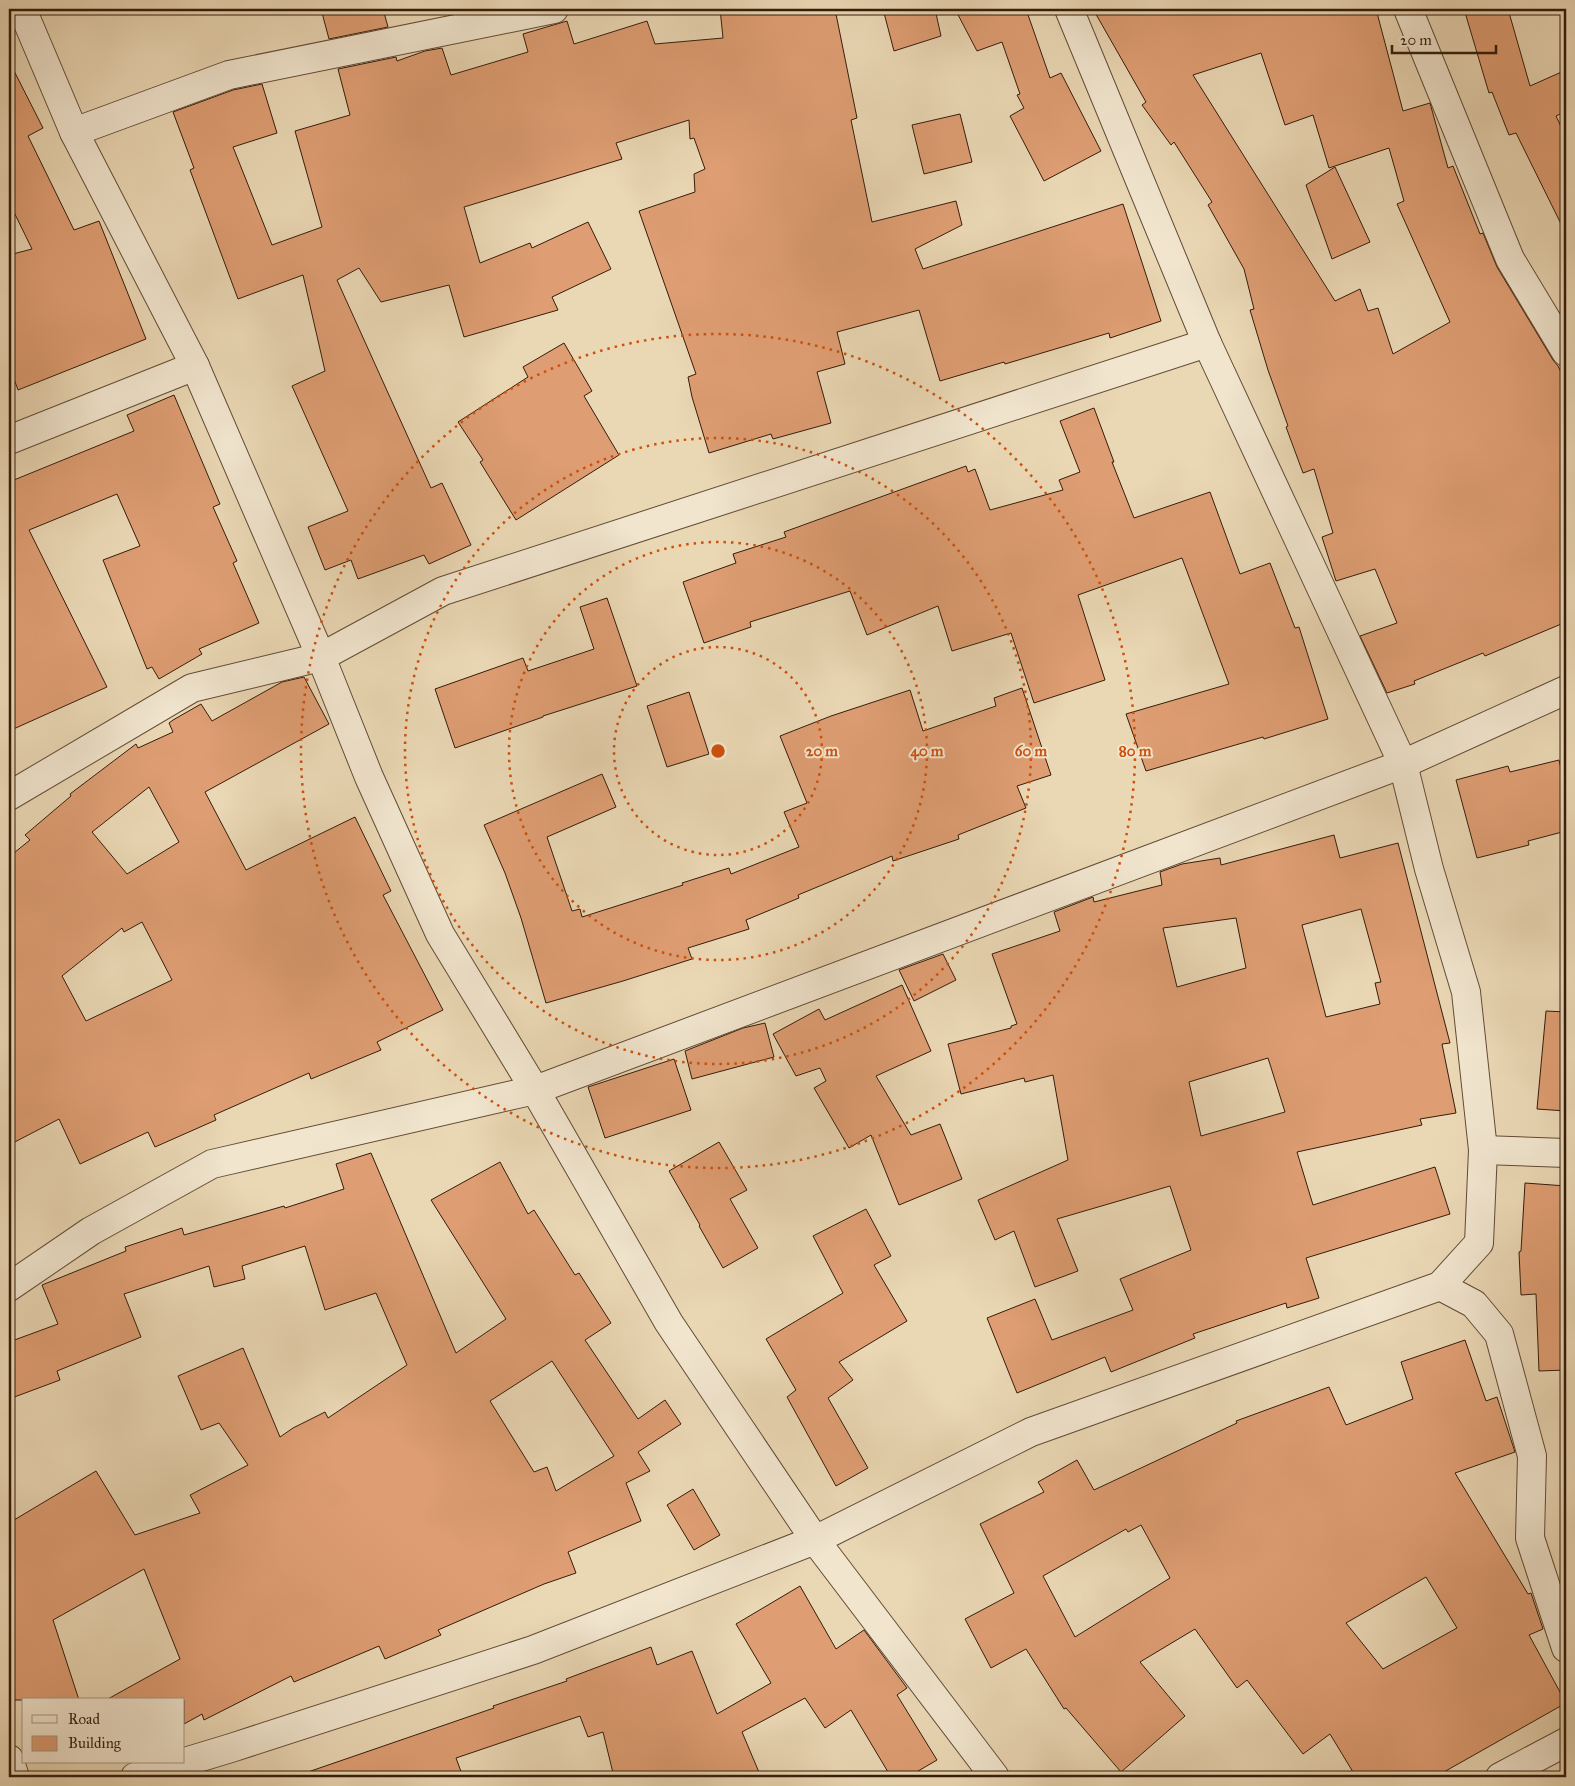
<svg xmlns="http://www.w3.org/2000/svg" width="1575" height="1786" font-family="'IM FELL Great Primer',serif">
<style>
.building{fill:#de9d72;stroke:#351c0b;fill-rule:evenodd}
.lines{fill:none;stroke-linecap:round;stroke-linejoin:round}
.minor-casing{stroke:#624b35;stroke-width:30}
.tertiary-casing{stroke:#624b35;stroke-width:30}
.minor{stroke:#f1e5ce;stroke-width:28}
.tertiary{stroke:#f1e5ce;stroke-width:28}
.ring{fill:none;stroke:#cd500c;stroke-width:2.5;stroke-dasharray:2.5 5}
.centre{fill:#cd500c;stroke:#f1e5ce;stroke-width:2.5}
.ring-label{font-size:15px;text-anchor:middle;font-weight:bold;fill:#cd500c;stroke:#f1e5ce;stroke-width:4;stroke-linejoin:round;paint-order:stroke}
</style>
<rect width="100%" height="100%" fill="#ead7b4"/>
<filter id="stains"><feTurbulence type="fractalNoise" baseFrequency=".004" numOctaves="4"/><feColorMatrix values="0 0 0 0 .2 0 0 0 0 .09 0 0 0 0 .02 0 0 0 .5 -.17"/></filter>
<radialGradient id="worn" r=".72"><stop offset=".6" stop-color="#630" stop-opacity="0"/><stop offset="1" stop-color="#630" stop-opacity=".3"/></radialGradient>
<g class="building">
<path d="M 321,9 L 383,9 L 388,27 L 329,39 Z"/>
<path d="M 720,9 L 835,9 L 857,118 L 851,120 L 872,222 L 956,201 L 962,225 L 915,249 L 923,269 L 1123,204 L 1161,321 L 1110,338 L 1109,333 L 1005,364 L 1004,362 L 940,381 L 919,310 L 837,332 L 845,364 L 817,372 L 831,423 L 773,439 L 771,434 L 709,453 L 692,397 L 688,377 L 696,374 L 639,211 L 695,192 L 694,174 L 705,169 L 694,138 L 690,139 L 689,120 L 616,143 L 622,159 L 464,207 L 480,263 L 530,243 L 532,248 L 588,222 L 611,269 L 552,297 L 558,310 L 464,337 L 449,285 L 381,302 L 359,268 L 337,280 L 431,488 L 442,483 L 471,545 L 429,564 L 424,555 L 358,579 L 351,560 L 325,570 L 308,527 L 348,511 L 292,386 L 325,371 L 303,275 L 238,299 L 190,170 L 194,168 L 173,112 L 233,90 L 262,84 L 277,133 L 233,147 L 272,245 L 322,227 L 295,131 L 350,115 L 338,69 L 396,57 L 397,61 L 425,51 L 442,48 L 451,75 L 528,52 L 523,34 L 567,21 L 574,44 L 647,21 L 655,44 L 723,38 Z"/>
<path d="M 883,9 L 935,9 L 941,36 L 894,51 Z"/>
<path d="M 955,9 L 1026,9 L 1050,78 L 1061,73 L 1101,151 L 1044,181 L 1010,116 L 1024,108 L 1017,95 L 1020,94 L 1002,42 L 977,51 Z"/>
<path d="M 1093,9 L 1376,9 L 1403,111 L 1430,103 L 1448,168 L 1453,166 L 1480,234 L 1483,233 L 1497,267 L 1553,360 L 1558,366 L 1566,382 L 1566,622 L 1485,656 L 1483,653 L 1414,681 L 1415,684 L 1387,693 L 1360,636 L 1397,623 L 1375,569 L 1336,581 L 1322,537 L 1333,533 L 1314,469 L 1303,473 L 1286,427 L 1288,426 L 1268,370 L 1250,310 L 1254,309 L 1244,269 L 1208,205 L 1212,202 L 1174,142 L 1171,145 L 1142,105 L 1146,102 ZM 1261,53 L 1285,125 L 1313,115 L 1329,168 L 1389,148 L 1404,201 L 1397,204 L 1450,322 L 1393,354 L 1378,308 L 1368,311 L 1360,289 L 1335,301 L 1193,75 Z"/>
<path d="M 1464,9 L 1508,9 L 1530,86 L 1566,70 L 1566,111 L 1556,116 L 1566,137 L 1566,234 L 1516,133 L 1509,135 L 1492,92 L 1489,93 Z"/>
<path d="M 9,61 L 43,128 L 28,136 L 74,230 L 99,221 L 146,339 L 18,390 L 9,365 L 9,255 L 32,249 L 9,202 Z"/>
<path d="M 960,114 L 972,162 L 924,174 L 912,125 Z"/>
<path d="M 1335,167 L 1370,242 L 1332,259 L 1306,185 Z"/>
<path d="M 564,343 L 592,391 L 584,396 L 619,455 L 516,520 L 480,462 L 483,460 L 458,422 L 528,377 L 523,367 Z"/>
<path d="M 174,395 L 220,504 L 213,507 L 237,561 L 233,563 L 259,623 L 199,649 L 202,654 L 159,679 L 152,667 L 147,669 L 103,560 L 140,546 L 117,494 L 29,530 L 107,687 L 9,731 L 9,482 L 134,431 L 127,415 Z"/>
<path d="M 1094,408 L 1114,462 L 1112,462 L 1134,518 L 1210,492 L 1240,574 L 1270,563 L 1295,628 L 1299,627 L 1328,719 L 1264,739 L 1263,737 L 1146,771 L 1126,714 L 1229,684 L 1182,558 L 1078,595 L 1105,680 L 1034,703 L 1011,633 L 952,651 L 938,606 L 867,635 L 850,591 L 750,622 L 751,627 L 704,643 L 683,582 L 736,563 L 733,554 L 786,537 L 784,532 L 966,466 L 968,472 L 975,469 L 990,510 L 1063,490 L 1059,480 L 1080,472 L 1060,421 Z"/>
<path d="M 607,598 L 637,686 L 543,716 L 543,717 L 455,748 L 435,689 L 523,658 L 528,671 L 594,649 L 580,607 Z"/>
<path d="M 304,677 L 329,724 L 205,792 L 246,870 L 355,817 L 391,891 L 383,895 L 443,1010 L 377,1042 L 381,1050 L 311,1079 L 309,1073 L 214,1115 L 216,1120 L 155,1147 L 148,1132 L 80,1164 L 59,1119 L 9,1145 L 9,857 L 30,840 L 25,835 L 71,796 L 70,794 L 136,744 L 138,748 L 173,732 L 169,723 L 173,720 L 201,704 L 212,721 L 282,682 ZM 149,787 L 179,842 L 127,874 L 92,832 ZM 142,922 L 172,980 L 86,1021 L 62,976 L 122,928 L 124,932 Z"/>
<path d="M 1022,688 L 1051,775 L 1017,786 L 1026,808 L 958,835 L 959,839 L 893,861 L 892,856 L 798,895 L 799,898 L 746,920 L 749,929 L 688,948 L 692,959 L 623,981 L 546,1003 L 521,918 L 505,873 L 484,825 L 602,774 L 616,807 L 547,837 L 572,911 L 580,909 L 582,917 L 683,885 L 682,883 L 729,868 L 731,874 L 799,847 L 784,812 L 807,803 L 780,736 L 831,716 L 910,690 L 923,731 L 996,706 L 994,698 Z"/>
<path d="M 689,692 L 709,754 L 667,767 L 647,706 Z"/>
<path d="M 1559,760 L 1566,789 L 1566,831 L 1528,841 L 1529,845 L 1477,858 L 1456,780 L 1508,766 L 1510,772 Z"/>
<path d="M 1334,835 L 1340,858 L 1398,843 L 1450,1043 L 1442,1044 L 1456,1113 L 1420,1119 L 1422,1125 L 1297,1152 L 1313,1205 L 1435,1167 L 1450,1214 L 1306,1258 L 1319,1298 L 1287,1308 L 1286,1303 L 1193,1334 L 1195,1338 L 1111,1372 L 1105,1357 L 1017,1393 L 987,1318 L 1035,1299 L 1052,1340 L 1133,1310 L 1120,1279 L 1191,1250 L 1170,1186 L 1057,1219 L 1078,1271 L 1035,1287 L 1014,1231 L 995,1240 L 978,1200 L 1068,1160 L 1053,1075 L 1025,1082 L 1024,1078 L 961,1094 L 948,1044 L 1011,1028 L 1011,1026 L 1017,1024 L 992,954 L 1060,931 L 1054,912 L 1093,897 L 1094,902 L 1162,885 L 1160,872 L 1182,864 L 1220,858 L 1221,865 ZM 1361,909 L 1381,982 L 1375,983 L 1380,1004 L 1326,1017 L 1302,925 ZM 1236,918 L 1246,968 L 1177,987 L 1163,928 ZM 1268,1058 L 1285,1112 L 1201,1136 L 1189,1082 Z"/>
<path d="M 943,954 L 956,980 L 914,1001 L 899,970 Z"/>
<path d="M 902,985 L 931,1051 L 876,1076 L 911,1135 L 940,1124 L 962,1179 L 899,1205 L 871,1135 L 849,1148 L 814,1088 L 826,1081 L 820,1068 L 796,1076 L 773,1034 L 819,1009 L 825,1020 Z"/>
<path d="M 1546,1011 L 1566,1012 L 1566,1111 L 1537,1109 Z"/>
<path d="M 765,1023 L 774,1057 L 692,1079 L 685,1051 L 743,1028 Z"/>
<path d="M 674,1059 L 691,1110 L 605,1138 L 588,1087 Z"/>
<path d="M 719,1142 L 747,1190 L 730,1199 L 758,1248 L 723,1268 L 699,1226 L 700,1225 L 669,1171 Z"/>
<path d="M 371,1153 L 456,1353 L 506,1319 L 431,1200 L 500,1162 L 528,1214 L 534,1210 L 575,1275 L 579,1273 L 611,1323 L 585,1340 L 638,1419 L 665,1400 L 681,1424 L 638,1452 L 650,1471 L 626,1483 L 641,1521 L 568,1552 L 576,1573 L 544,1584 L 438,1630 L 441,1635 L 385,1659 L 379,1646 L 294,1682 L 291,1676 L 204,1720 L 202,1714 L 184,1724 L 184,1700 L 106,1700 L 180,1659 L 144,1569 L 53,1620 L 79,1700 L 9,1700 L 9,1523 L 96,1471 L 135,1535 L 200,1513 L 190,1495 L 248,1465 L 219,1423 L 201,1430 L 178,1376 L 243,1348 L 280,1437 L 293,1428 L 325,1412 L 328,1418 L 407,1365 L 376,1293 L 325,1310 L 305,1246 L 242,1266 L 245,1279 L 214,1287 L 209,1266 L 124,1294 L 141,1337 L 57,1371 L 60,1380 L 9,1399 L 9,1342 L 58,1324 L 42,1285 L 126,1251 L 125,1247 L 182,1228 L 184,1235 L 284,1206 L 285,1208 L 344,1189 L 336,1164 ZM 552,1361 L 614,1456 L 556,1491 L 547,1467 L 534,1472 L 490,1401 Z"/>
<path d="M 1525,1183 L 1566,1186 L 1566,1370 L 1539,1371 L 1536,1294 L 1521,1295 L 1519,1252 L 1521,1251 Z"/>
<path d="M 866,1209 L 891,1256 L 874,1265 L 907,1321 L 839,1362 L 853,1380 L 828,1398 L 868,1468 L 836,1486 L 787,1397 L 796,1390 L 766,1339 L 843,1293 L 813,1236 Z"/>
<path d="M 1465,1340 L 1486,1401 L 1497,1397 L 1515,1452 L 1455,1473 L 1528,1594 L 1531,1593 L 1543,1629 L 1529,1635 L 1566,1703 L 1435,1777 L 1356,1777 L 1330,1734 L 1303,1754 L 1247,1680 L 1237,1688 L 1195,1629 L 1140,1662 L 1185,1716 L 1121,1772 L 1066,1708 L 1064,1709 L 1026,1649 L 991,1668 L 965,1619 L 1014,1593 L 980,1524 L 1044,1492 L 1038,1482 L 1077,1460 L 1094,1490 L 1237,1423 L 1236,1421 L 1329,1387 L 1346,1425 L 1413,1399 L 1401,1362 ZM 1141,1525 L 1170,1578 L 1075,1637 L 1043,1576 L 1126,1529 L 1128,1532 ZM 1426,1577 L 1457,1628 L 1383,1669 L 1346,1623 Z"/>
<path d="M 693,1489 L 720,1535 L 694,1550 L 667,1505 Z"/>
<path d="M 800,1586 L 836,1649 L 864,1630 L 907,1688 L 897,1695 L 937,1760 L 908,1777 L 891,1777 L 851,1710 L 825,1728 L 805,1698 L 742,1732 L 761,1777 L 614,1777 L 603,1732 L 588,1737 L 580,1716 L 456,1758 L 463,1777 L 306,1777 L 305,1773 L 494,1708 L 493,1706 L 567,1681 L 566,1679 L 651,1647 L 657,1665 L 692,1651 L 717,1714 L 771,1683 L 736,1624 Z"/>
</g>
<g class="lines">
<g class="minor-casing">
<g id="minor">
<path d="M 1408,9 L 1510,259 L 1566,352"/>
<path d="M 74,132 L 229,75 L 554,9"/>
<path d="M 9,440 L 195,366"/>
<path d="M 9,796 L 192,688 L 321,657 L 443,591 L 1207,343"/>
<path d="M 1483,1150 L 1566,1153"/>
<path d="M 1440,1286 L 1474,1304 L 1499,1334 L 1532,1456 L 1530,1538 L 1566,1648"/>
<path d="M 9,1759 L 15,1777"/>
<path d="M 135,1777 L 231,1748 L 533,1650 L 815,1540 L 1031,1432 L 1440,1286 L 1479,1243 L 1483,1150 L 1466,992 L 1429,869 L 1403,764 L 1207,343 L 1069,9"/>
<path d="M 1500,1777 L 1566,1742"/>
</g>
</g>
<g class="tertiary-casing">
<g id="tertiary">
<path d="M 22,9 L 74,132 L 195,366 L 321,657 L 369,777 L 440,934 L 535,1090 L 669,1323 L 815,1540 L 995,1777"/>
<path d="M 9,1287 L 91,1231 L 212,1164 L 535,1090 L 1403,764 L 1566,690"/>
</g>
</g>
<use href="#minor" class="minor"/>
<use href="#tertiary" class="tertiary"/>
</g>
<g class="ring">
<circle cx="718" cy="751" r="104"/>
<circle cx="718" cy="751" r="209"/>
<circle cx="718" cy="751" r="313"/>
<circle cx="718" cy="751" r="417"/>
</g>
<circle cx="718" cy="751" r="8" class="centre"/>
<g class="ring-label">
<text x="822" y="756">20 m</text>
<text x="927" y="756">40 m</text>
<text x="1031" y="756">60 m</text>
<text x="1135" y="756">80 m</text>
</g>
<rect width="1575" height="1786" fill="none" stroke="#ead7b4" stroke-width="30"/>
<rect x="10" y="10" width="1555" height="1766" fill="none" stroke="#351c0b" stroke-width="2.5"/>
<rect x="15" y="15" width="1545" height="1756" fill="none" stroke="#351c0b"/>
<rect x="22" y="1698" width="162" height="65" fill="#f1e5ce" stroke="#a69580"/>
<rect x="32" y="1715" width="25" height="8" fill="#f1e5ce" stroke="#a69580"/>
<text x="68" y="1724" font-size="15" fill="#351c0b">Road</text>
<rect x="32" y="1736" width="25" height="15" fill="#de9d72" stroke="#a69580"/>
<text x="68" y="1748" font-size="15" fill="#351c0b">Building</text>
<path d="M1392 45v8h104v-8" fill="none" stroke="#351c0b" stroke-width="2.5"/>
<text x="1400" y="45" font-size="15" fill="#351c0b" stroke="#f1e5ce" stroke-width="4" paint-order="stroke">20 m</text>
<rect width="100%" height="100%" filter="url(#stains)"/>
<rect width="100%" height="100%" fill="url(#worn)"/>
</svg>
